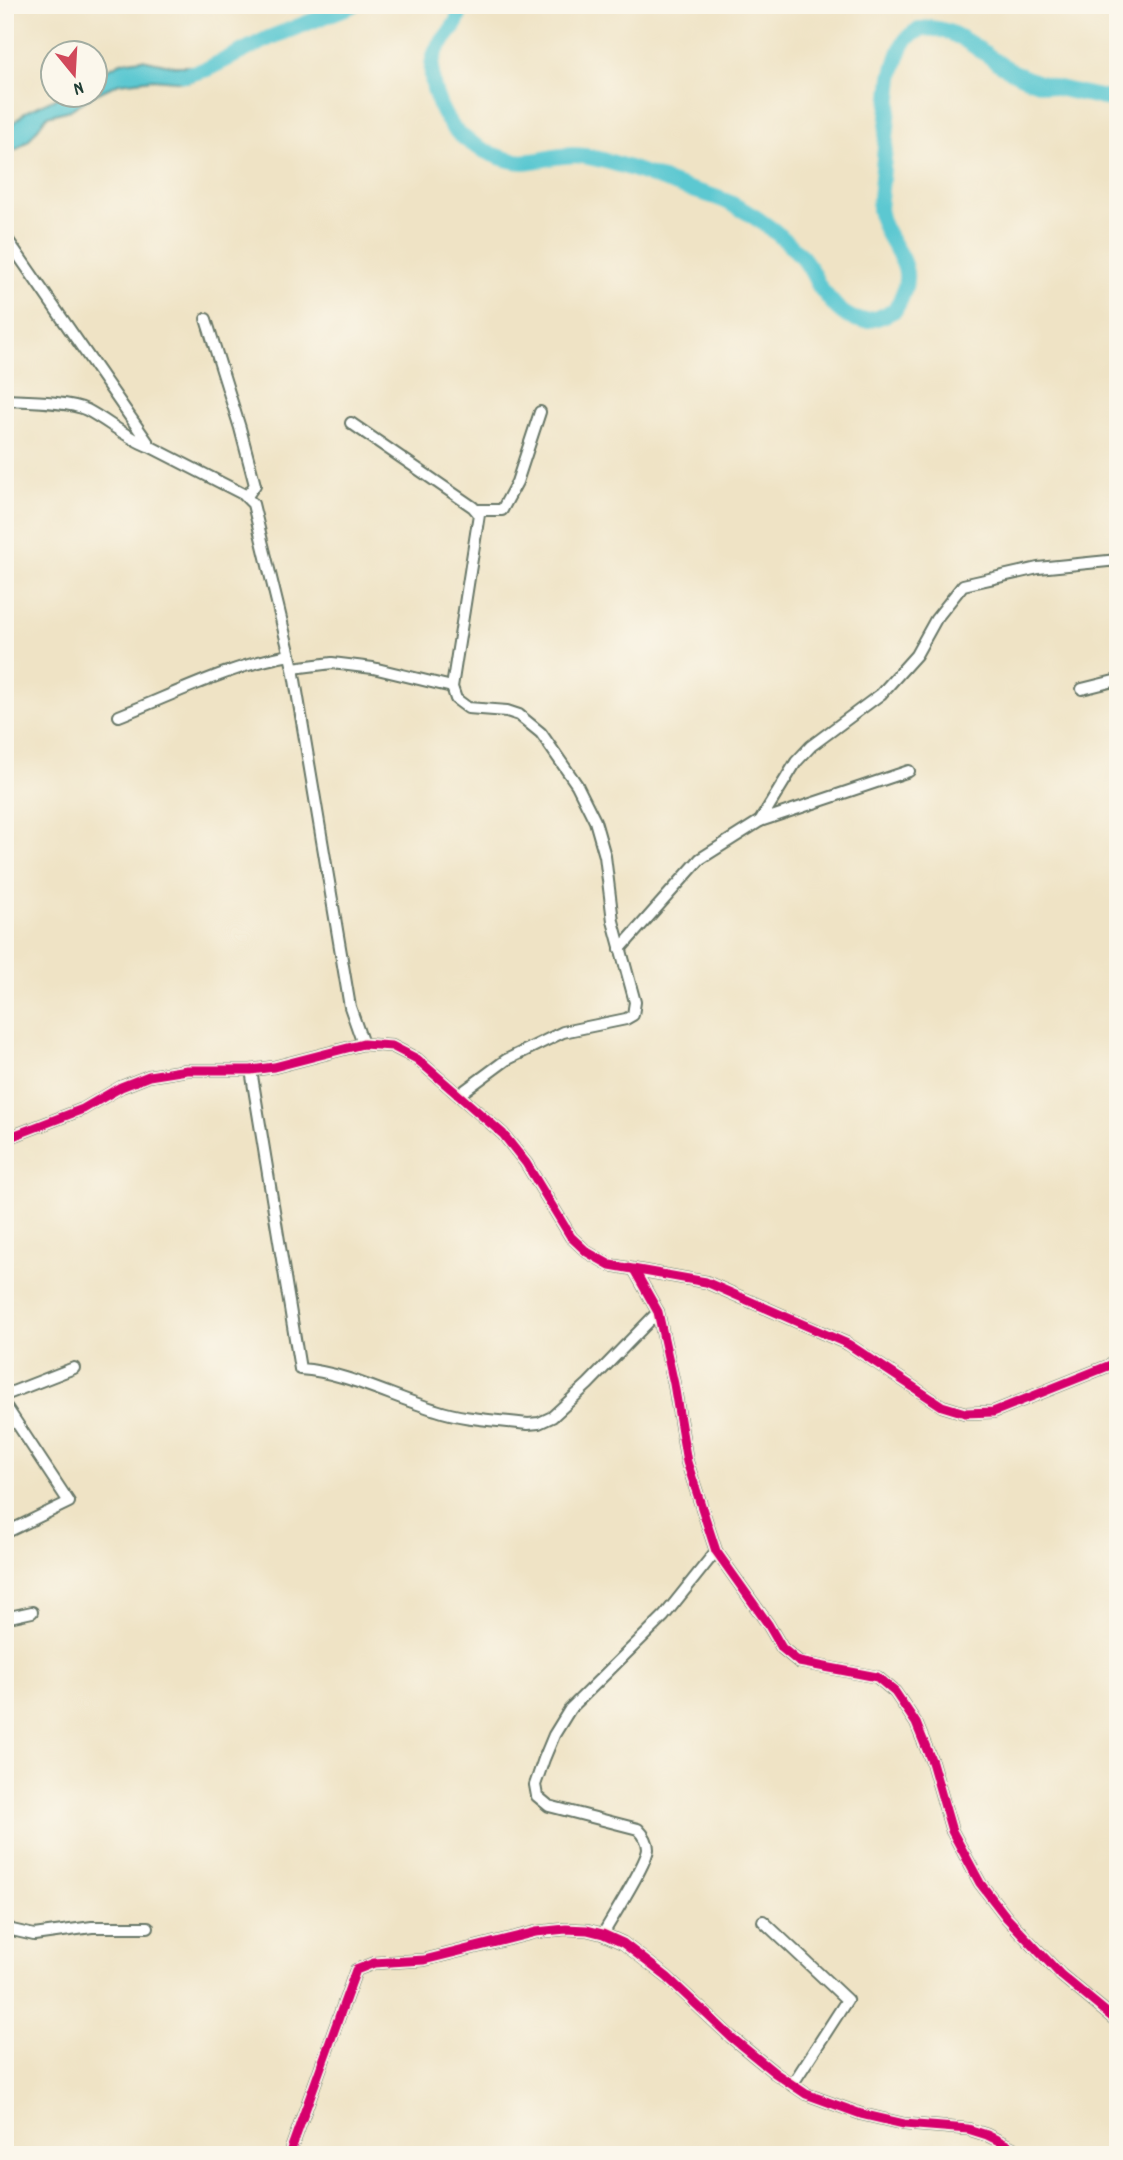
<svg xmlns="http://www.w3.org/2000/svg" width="1123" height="2160" font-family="Dekko,sans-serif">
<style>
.water{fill:#5bc8d1;stroke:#3d8282;stroke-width:2}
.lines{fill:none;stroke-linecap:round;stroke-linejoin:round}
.river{stroke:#5bc8d1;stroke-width:16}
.minor-casing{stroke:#687767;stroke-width:14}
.minor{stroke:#fff;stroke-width:10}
.cycleway-casing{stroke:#fbf7ec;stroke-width:13}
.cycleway{stroke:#d6006c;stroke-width:9}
</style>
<rect width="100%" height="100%" fill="#fbf7ec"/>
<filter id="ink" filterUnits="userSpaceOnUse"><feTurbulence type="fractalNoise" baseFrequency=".0143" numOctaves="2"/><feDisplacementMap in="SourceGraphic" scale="14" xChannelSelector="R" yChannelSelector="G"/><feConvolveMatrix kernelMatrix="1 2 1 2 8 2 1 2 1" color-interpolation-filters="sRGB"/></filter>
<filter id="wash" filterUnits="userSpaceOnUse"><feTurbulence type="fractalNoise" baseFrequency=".00686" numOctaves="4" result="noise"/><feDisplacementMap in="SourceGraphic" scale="28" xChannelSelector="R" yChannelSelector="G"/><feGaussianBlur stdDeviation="1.57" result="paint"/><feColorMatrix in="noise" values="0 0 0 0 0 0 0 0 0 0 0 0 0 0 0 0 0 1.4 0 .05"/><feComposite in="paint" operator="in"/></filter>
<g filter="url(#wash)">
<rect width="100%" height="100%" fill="#efe3c5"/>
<path class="water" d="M 142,59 L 174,66 L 203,66 L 206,76 L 187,82 L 153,79 L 119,83 L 96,94 L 70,110 L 47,116 L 29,140 L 17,149 L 5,154 L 5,130 L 27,111 L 62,95 L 94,94 L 95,76 L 121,62 Z"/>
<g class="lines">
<g class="river">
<path d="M 459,5 C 463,23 443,37 436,51 C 424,76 440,116 459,134 C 477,149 508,165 531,161 C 549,159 566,153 584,156 C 618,162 648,175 680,186 C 696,192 714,195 730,203 C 756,216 782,235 802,257 C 809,265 813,274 818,284 C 821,290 826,295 831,301 C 850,325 868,325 895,310 C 925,260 886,253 879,209 L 892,77 C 895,65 898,52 905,41 C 930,8 977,48 1000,64 C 1008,69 1019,75 1028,79 C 1055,90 1089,94 1118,101"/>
<path d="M 185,75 L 207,69 L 269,38 L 353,5"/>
</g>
</g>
</g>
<g filter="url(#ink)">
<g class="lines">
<g class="minor-casing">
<g id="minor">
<path d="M 5,236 L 151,447 L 243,494 L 253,504 L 293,668 L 350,1007 L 363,1044"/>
<path d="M 206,319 L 240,428 L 255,485 L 247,496"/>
<path d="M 5,400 C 25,401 70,401 87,410 C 108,421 125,437 148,446"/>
<path d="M 351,423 L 473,507 L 479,514 L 452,687 L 456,699 L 468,708 L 507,711 L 519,715 L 541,733 L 577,785 L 595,821 L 605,856 L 613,921 L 635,1002 L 633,1015 L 626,1019 L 563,1032 L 506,1060 L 460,1094"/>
<path d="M 477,510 L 502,510 L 517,482 L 540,412"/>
<path d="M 293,668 L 332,663 L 373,668 L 452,687"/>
<path d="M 1082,689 L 1118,680"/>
<path d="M 119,716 C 175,694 231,665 290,655"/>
<path d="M 760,821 L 909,771"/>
<path d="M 620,949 L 700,859 L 760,821 L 796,762 L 811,746 L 881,694 L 916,655 L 936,619 L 963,585 L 1038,568 L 1118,560"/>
<path d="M 251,1070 L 300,1369 C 346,1372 392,1397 436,1410 C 465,1420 498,1420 528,1424 L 539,1423 L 552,1417 L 588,1384 L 658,1312"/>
<path d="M 5,1139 L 83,1109 L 121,1087 L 149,1076 L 187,1070 L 251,1070 L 274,1067 L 363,1044 L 392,1046 L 417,1059 L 503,1134 L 526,1163 L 571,1237 L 587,1252 L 610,1265 L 706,1282 L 848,1344 L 942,1406 L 965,1413 L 993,1412 L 1118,1362"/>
<path d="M 635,1271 L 658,1312 L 674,1384 L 687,1462 L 716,1551 L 768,1624 L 782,1648 L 799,1662 L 877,1677 L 895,1692 L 916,1723 L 932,1762 L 952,1831 L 980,1883 L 1007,1918 L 1061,1975 L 1118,2022"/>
<path d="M 5,1395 L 74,1368"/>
<path d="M 5,1533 L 69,1502 L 7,1408"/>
<path d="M 5,1618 L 32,1612"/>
<path d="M 763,1921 L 847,2000 L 792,2085"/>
<path d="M 5,1925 L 12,1930 L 34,1935 L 92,1927 L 148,1927"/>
<path d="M 603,1934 C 612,1918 647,1863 648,1849 C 648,1840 643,1834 638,1829 L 549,1806 L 537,1796 L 535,1785 L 544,1759 L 554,1735 L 570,1709 L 664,1616 L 716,1551"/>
<path d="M 289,2155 L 356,1970 L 374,1963 L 424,1960 L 536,1932 L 566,1929 L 587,1930 L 603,1934 L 623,1943 L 667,1977 L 731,2037 L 775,2073 L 806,2094 L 861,2114 L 904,2124 L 968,2129 L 987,2135 L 1027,2155"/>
</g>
</g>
<use href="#minor" class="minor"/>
<g class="cycleway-casing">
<g id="cycleway">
<path d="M 5,1139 L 83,1109 L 121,1087 L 149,1076 L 187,1070 L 251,1070 L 274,1067 L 363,1044 L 392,1046 L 417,1059 L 503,1134 L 526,1163 L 571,1237 L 587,1252 L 610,1265 L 706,1282 L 848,1344 L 942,1406 L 965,1413 L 993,1412 L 1118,1362"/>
<path d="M 635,1271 L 658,1312 L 674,1384 L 687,1462 L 716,1551 L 768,1624 L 782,1648 L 799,1662 L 877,1677 L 895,1692 L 916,1723 L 932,1762 L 952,1831 L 980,1883 L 1007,1918 L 1061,1975 L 1118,2022"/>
<path d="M 289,2155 L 356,1970 L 374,1963 L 424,1960 L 536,1932 L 566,1929 L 587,1930 L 603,1934 L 623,1943 L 667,1977 L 731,2037 L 775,2073 L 806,2094 L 861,2114 L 904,2124 L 968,2129 L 987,2135 L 1027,2155"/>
</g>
</g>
<use href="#cycleway" class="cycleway"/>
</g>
</g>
<rect width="1123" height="2160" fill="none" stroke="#fbf7ec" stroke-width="28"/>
<g transform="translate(74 74) rotate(162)"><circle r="33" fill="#fbf7ec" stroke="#a3ada2" stroke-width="2"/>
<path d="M0-5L12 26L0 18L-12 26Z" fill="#d1495b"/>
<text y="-10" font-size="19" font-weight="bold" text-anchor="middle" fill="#1f3d34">N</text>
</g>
</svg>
